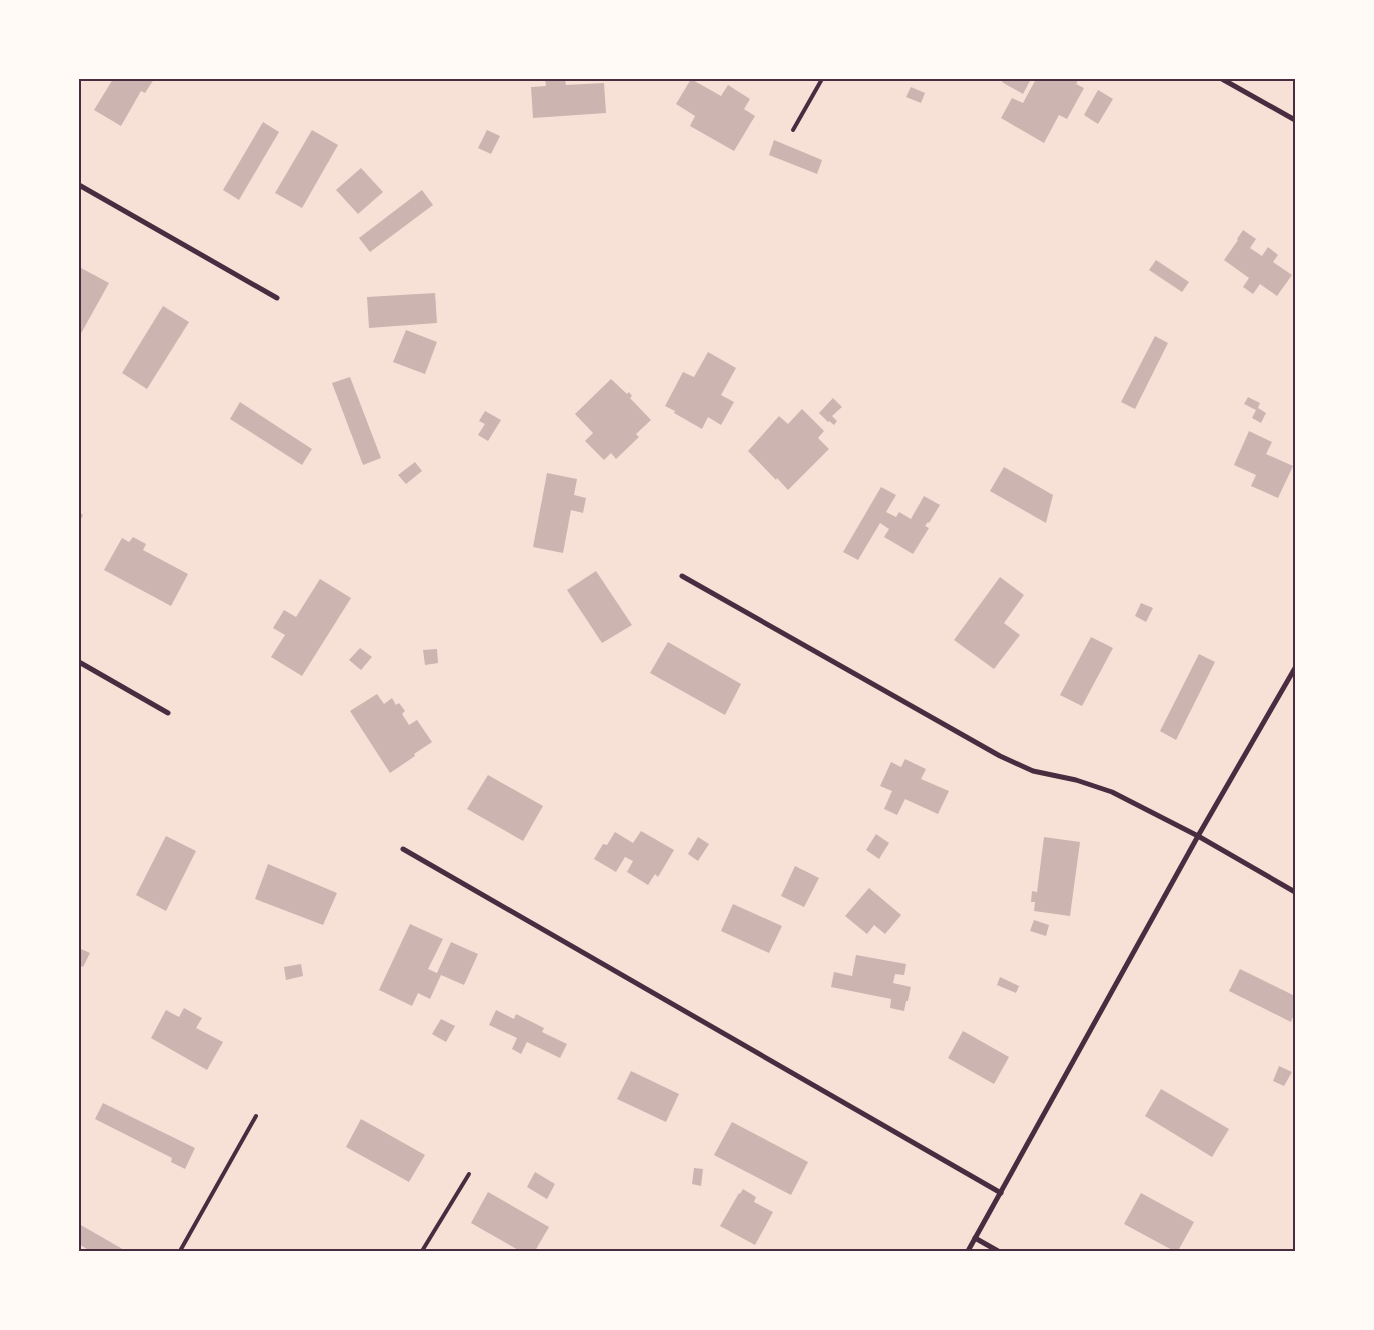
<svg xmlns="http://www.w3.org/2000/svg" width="1374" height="1330" font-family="'Alegreya Sans',sans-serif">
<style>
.building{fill:#ccb4b1}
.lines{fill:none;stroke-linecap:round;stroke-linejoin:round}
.service{stroke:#4a2c40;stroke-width:4}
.minor{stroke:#4a2c40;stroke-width:5}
.neatline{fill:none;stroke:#4a2c40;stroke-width:2}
</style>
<rect width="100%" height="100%" fill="#f7e1d7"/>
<g class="building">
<path d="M 113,79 L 154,79 L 145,93 L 141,91 L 121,126 L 94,110 Z"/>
<path d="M 545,79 L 565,79 L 566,85 L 604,83 L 606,113 L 533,118 L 531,87 L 546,86 Z"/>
<path d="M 691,79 L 721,96 L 728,85 L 750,99 L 744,109 L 755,116 L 734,151 L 690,126 L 695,116 L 676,104 Z"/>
<path d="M 1004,79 L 1031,79 L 1023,94 L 1002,82 Z"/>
<path d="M 1036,79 L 1072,79 L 1078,82 L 1076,84 L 1084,88 L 1067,119 L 1059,115 L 1044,143 L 1001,118 L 1012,98 L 1023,103 Z"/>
<path d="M 911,87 L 925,93 L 921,103 L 906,97 Z"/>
<path d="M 1098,90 L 1113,99 L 1098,124 L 1084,115 Z"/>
<path d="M 263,122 L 279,132 L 239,200 L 223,190 Z"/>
<path d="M 312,130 L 338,145 L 302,208 L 275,193 Z"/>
<path d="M 487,130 L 500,136 L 491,154 L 478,148 Z"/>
<path d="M 774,140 L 822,160 L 817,174 L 769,155 Z"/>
<path d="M 361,168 L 383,192 L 358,214 L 336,190 Z"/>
<path d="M 422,190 L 433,205 L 370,252 L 359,238 Z"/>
<path d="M 1243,230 L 1256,239 L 1250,248 L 1262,256 L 1268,247 L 1278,255 L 1273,262 L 1292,275 L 1277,296 L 1260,284 L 1253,294 L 1243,287 L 1249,278 L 1224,260 L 1238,240 L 1237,239 Z"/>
<path d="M 1156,260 L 1189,282 L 1182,292 L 1149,270 Z"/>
<path d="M 81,268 L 109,283 L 79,337 L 79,273 Z"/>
<path d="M 435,293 L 437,323 L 369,328 L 367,297 Z"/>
<path d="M 163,306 L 189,322 L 147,389 L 122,373 Z"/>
<path d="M 406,330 L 437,342 L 425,374 L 393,362 Z"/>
<path d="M 1155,336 L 1168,343 L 1135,409 L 1121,402 Z"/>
<path d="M 708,352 L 736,368 L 721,395 L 734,402 L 721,425 L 708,417 L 702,429 L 674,413 L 675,411 L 665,406 L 683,372 L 694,377 Z"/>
<path d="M 350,377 L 381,458 L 363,465 L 332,383 Z"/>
<path d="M 611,379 L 627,394 L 629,392 L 632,396 L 630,398 L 651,420 L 636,434 L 639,437 L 616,459 L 611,453 L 604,460 L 585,441 L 593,433 L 575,414 Z"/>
<path d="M 1248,397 L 1260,403 L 1258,408 L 1266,413 L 1261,423 L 1252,418 L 1256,410 L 1244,404 Z"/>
<path d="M 833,398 L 842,407 L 832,416 L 837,421 L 834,425 L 829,421 L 828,422 L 819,413 Z"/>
<path d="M 240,402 L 312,449 L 302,465 L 230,419 Z"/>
<path d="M 802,409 L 824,431 L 818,438 L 829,449 L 788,490 L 777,478 L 776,480 L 748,451 L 779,416 L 788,424 Z"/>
<path d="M 485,411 L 501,420 L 488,441 L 478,435 L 485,424 L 479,421 Z"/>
<path d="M 1249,431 L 1272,442 L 1266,454 L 1293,466 L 1278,498 L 1251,486 L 1256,475 L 1234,465 Z"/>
<path d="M 415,462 L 422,471 L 406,484 L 398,475 Z"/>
<path d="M 1004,467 L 1053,495 L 1046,523 L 990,491 Z"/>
<path d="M 547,473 L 577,479 L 574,495 L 586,498 L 583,513 L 571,510 L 563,553 L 533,547 Z"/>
<path d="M 881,487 L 896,495 L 886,512 L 896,517 L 899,512 L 911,519 L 924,496 L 940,505 L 929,523 L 928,522 L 925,526 L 929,528 L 913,554 L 884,537 L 889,529 L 880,523 L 858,560 L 843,552 Z"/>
<path d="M 79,512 L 83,515 L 79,523 Z"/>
<path d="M 133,537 L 146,544 L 143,550 L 188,574 L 171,606 L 104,570 L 122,538 L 129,542 Z"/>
<path d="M 596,571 L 632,625 L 602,643 L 567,590 Z"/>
<path d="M 1000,577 L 1024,595 L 1004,623 L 1020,635 L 994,669 L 954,640 Z"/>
<path d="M 320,579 L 351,598 L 302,676 L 271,657 L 285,635 L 273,628 L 284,610 L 296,617 Z"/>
<path d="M 1141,603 L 1153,608 L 1146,622 L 1135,616 Z"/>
<path d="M 1091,637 L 1113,648 L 1082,706 L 1060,695 Z"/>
<path d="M 668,642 L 741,684 L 725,715 L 650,673 Z"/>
<path d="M 360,648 L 372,657 L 361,670 L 349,660 Z"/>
<path d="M 437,649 L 438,663 L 425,665 L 423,650 Z"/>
<path d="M 1199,654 L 1215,662 L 1176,740 L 1160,731 Z"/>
<path d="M 377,694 L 384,704 L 392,698 L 396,705 L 399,703 L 405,711 L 402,714 L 409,725 L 417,720 L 432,742 L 414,754 L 415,756 L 390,773 L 350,711 Z"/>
<path d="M 905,759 L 926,769 L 921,779 L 949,791 L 938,814 L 905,799 L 897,815 L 884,809 L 892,791 L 880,786 L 891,762 L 901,767 Z"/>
<path d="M 488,775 L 543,806 L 523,841 L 467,809 Z"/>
<path d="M 641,831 L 674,850 L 658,877 L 655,874 L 648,885 L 627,872 L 633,861 L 625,857 L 616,872 L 594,859 L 603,844 L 607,845 L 615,832 L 633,843 Z"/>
<path d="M 876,834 L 889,843 L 879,859 L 866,850 Z"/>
<path d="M 166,836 L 196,851 L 166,911 L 136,895 Z"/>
<path d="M 698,837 L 709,844 L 698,861 L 688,854 Z"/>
<path d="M 1044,837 L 1080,842 L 1070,916 L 1034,911 L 1035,902 L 1031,902 L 1032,891 L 1037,892 Z"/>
<path d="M 268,864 L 337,893 L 323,925 L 255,899 Z"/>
<path d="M 795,866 L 819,878 L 804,907 L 781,896 Z"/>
<path d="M 869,888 L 901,915 L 885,934 L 874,925 L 867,934 L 845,916 Z"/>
<path d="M 733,904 L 782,926 L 769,953 L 721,931 Z"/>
<path d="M 1034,920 L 1049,925 L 1046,936 L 1030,931 Z"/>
<path d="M 410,924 L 443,939 L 428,969 L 437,973 L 451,942 L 478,954 L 464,985 L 441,975 L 430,999 L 418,993 L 412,1006 L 379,990 Z"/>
<path d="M 79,948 L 90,953 L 83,967 L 79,965 Z"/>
<path d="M 856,955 L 906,964 L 904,975 L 895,974 L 893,983 L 911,987 L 908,1001 L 906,1001 L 904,1011 L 890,1008 L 891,999 L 831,987 L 834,972 L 852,976 Z"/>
<path d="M 301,964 L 303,976 L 286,980 L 284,967 Z"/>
<path d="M 1240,969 L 1295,996 L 1295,1012 L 1291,1022 L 1229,991 Z"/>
<path d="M 1000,977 L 1019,986 L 1016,993 L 997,985 Z"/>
<path d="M 184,1008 L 202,1018 L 196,1028 L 223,1042 L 207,1070 L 151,1038 L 166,1010 L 179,1017 Z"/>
<path d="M 496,1010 L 514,1019 L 516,1014 L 544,1028 L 542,1032 L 567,1044 L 560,1058 L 527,1042 L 521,1054 L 512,1049 L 517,1038 L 489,1025 Z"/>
<path d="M 441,1019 L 455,1026 L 446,1042 L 432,1034 Z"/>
<path d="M 963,1031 L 1009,1057 L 994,1084 L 948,1058 Z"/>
<path d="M 1279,1066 L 1292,1072 L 1284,1086 L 1273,1081 Z"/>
<path d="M 631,1071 L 679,1094 L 666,1122 L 617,1099 Z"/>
<path d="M 1161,1089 L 1229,1129 L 1212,1157 L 1145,1116 Z"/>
<path d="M 103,1103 L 195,1148 L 185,1169 L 171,1162 L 172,1158 L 95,1119 Z"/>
<path d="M 361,1119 L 425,1155 L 409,1182 L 346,1147 Z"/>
<path d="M 732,1122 L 808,1162 L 791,1195 L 714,1155 Z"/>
<path d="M 694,1168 L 703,1169 L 701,1186 L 692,1184 Z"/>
<path d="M 535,1172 L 555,1184 L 547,1199 L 527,1187 Z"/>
<path d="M 743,1189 L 756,1197 L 754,1202 L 773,1212 L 755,1245 L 720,1226 L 739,1193 L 740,1194 Z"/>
<path d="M 488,1192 L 549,1227 L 535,1251 L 520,1251 L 471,1223 Z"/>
<path d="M 1141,1193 L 1194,1222 L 1178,1251 L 1174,1251 L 1124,1224 Z"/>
<path d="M 79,1224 L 126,1251 L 90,1251 L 79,1244 Z"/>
</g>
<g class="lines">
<g class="service">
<path d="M 793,130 L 822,79"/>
<path d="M 180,1251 L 256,1116"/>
<path d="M 422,1251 L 469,1174"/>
</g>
<g class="minor">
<path d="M 1222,79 L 1295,120"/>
<path d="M 79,185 L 277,298"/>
<path d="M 682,576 L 1000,756 L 1033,771 L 1076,780 L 1112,792 L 1198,836 L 1295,892"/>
<path d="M 79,662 L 168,713"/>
<path d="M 403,849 L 1001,1193"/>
<path d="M 975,1238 L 998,1251"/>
<path d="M 968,1251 L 1198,836 L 1295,668"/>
</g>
</g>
<rect width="1374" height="1330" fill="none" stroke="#fffaf5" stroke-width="160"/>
<rect x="80" y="80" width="1214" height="1170" class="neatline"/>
</svg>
